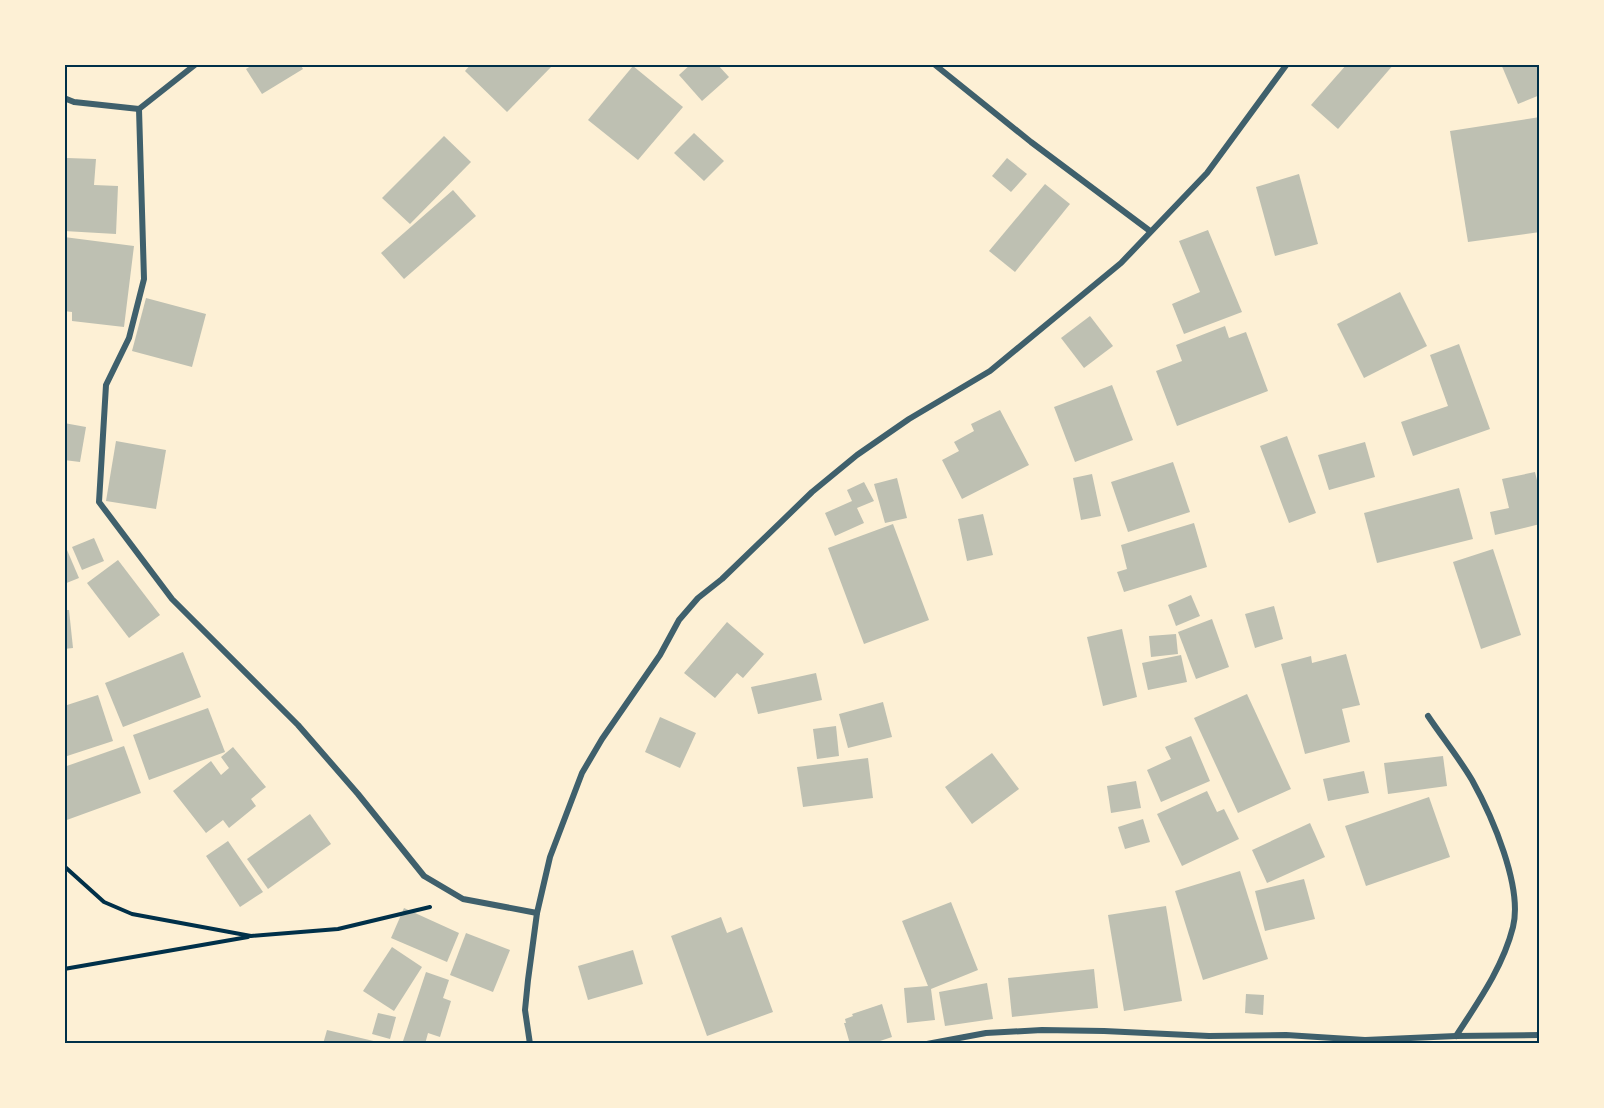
<svg xmlns="http://www.w3.org/2000/svg" width="1604" height="1108" font-family="Literata,serif">
<style>
.building{fill:#bec0b2}
.lines{fill:none;stroke-linecap:round;stroke-linejoin:round}
.path{stroke:#003049;stroke-width:4}
.minor{stroke:#3f606c;stroke-width:6}
.neatline{fill:none;stroke:#003049;stroke-width:2}
</style>
<rect width="100%" height="100%" fill="#fdf0d5"/>
<g class="building">
<path d="M 254,64 L 300,64 L 303,69 L 262,94 L 246,69 Z"/>
<path d="M 471,64 L 554,64 L 507,112 L 465,71 Z"/>
<path d="M 691,64 L 717,64 L 729,77 L 702,101 L 679,75 Z"/>
<path d="M 1347,64 L 1394,64 L 1338,129 L 1311,105 Z"/>
<path d="M 1501,64 L 1540,64 L 1540,95 L 1518,104 Z"/>
<path d="M 633,66 L 683,107 L 638,160 L 588,120 Z"/>
<path d="M 1540,117 L 1540,232 L 1468,242 L 1450,131 Z"/>
<path d="M 694,133 L 724,161 L 704,181 L 674,153 Z"/>
<path d="M 444,136 L 471,162 L 410,224 L 382,198 Z"/>
<path d="M 67,158 L 96,159 L 94,185 L 118,186 L 116,234 L 64,231 Z"/>
<path d="M 1007,158 L 1027,174 L 1011,192 L 992,176 Z"/>
<path d="M 1299,174 L 1318,244 L 1275,256 L 1256,187 Z"/>
<path d="M 1045,184 L 1070,204 L 1015,272 L 989,251 Z"/>
<path d="M 453,190 L 476,216 L 404,279 L 381,253 Z"/>
<path d="M 1208,230 L 1242,312 L 1184,334 L 1172,304 L 1200,292 L 1179,241 Z"/>
<path d="M 64,237 L 134,246 L 124,327 L 72,321 L 72,312 L 64,311 Z"/>
<path d="M 1400,292 L 1427,346 L 1364,378 L 1337,324 Z"/>
<path d="M 146,298 L 206,314 L 192,367 L 132,351 Z"/>
<path d="M 1090,316 L 1113,346 L 1084,368 L 1061,338 Z"/>
<path d="M 1225,326 L 1229,338 L 1246,332 L 1268,391 L 1177,426 L 1156,371 L 1182,361 L 1176,345 Z"/>
<path d="M 1459,344 L 1490,429 L 1413,456 L 1401,422 L 1448,406 L 1430,355 Z"/>
<path d="M 1112,385 L 1133,440 L 1075,462 L 1054,407 Z"/>
<path d="M 1000,410 L 1029,465 L 962,499 L 942,460 L 959,451 L 954,442 L 974,431 L 971,424 Z"/>
<path d="M 64,423 L 86,427 L 80,462 L 64,460 Z"/>
<path d="M 1287,436 L 1316,513 L 1289,523 L 1260,446 Z"/>
<path d="M 116,441 L 166,450 L 156,509 L 106,501 Z"/>
<path d="M 1365,442 L 1375,477 L 1329,490 L 1318,455 Z"/>
<path d="M 1173,462 L 1190,512 L 1128,532 L 1111,482 Z"/>
<path d="M 1535,472 L 1540,493 L 1540,524 L 1495,535 L 1490,512 L 1509,508 L 1502,479 Z"/>
<path d="M 1092,474 L 1101,516 L 1081,520 L 1073,478 Z"/>
<path d="M 897,478 L 907,518 L 885,523 L 874,484 Z"/>
<path d="M 864,482 L 874,501 L 857,508 L 864,523 L 835,536 L 825,513 L 852,501 L 847,490 Z"/>
<path d="M 1459,488 L 1473,539 L 1377,563 L 1364,513 Z"/>
<path d="M 983,514 L 993,555 L 967,561 L 958,519 Z"/>
<path d="M 1194,523 L 1207,567 L 1124,592 L 1117,572 L 1127,569 L 1121,545 Z"/>
<path d="M 893,524 L 929,620 L 864,644 L 828,548 Z"/>
<path d="M 94,538 L 104,561 L 82,570 L 72,547 Z"/>
<path d="M 64,543 L 79,578 L 64,584 Z"/>
<path d="M 1493,549 L 1521,635 L 1481,649 L 1453,562 Z"/>
<path d="M 118,560 L 160,615 L 129,638 L 87,583 Z"/>
<path d="M 1191,595 L 1200,616 L 1176,626 L 1168,605 Z"/>
<path d="M 1274,606 L 1283,639 L 1255,648 L 1245,614 Z"/>
<path d="M 64,610 L 69,610 L 73,648 L 64,649 Z"/>
<path d="M 1212,619 L 1229,667 L 1196,679 L 1178,632 Z"/>
<path d="M 727,622 L 764,654 L 743,678 L 737,673 L 715,698 L 684,673 Z"/>
<path d="M 1122,629 L 1137,697 L 1103,706 L 1087,637 Z"/>
<path d="M 1176,634 L 1178,654 L 1151,657 L 1149,636 Z"/>
<path d="M 183,652 L 201,697 L 123,727 L 105,683 Z"/>
<path d="M 1346,654 L 1360,705 L 1342,709 L 1350,742 L 1305,754 L 1281,664 L 1311,656 L 1312,663 Z"/>
<path d="M 1181,655 L 1187,682 L 1148,690 L 1142,663 Z"/>
<path d="M 816,673 L 822,700 L 758,714 L 751,687 Z"/>
<path d="M 1247,694 L 1291,789 L 1238,813 L 1194,718 Z"/>
<path d="M 98,695 L 113,741 L 64,757 L 64,706 Z"/>
<path d="M 883,702 L 892,737 L 848,748 L 839,714 Z"/>
<path d="M 208,708 L 225,752 L 149,780 L 133,735 Z"/>
<path d="M 660,717 L 696,733 L 680,768 L 645,752 Z"/>
<path d="M 836,726 L 839,756 L 817,759 L 813,729 Z"/>
<path d="M 1191,736 L 1210,781 L 1161,802 L 1147,770 L 1171,759 L 1165,747 Z"/>
<path d="M 124,746 L 141,793 L 64,821 L 64,767 Z"/>
<path d="M 233,747 L 266,787 L 251,799 L 256,806 L 229,828 L 223,820 L 206,833 L 173,791 L 211,761 L 221,775 L 229,768 L 221,757 Z"/>
<path d="M 992,753 L 1019,789 L 972,824 L 945,787 Z"/>
<path d="M 1443,756 L 1447,786 L 1388,794 L 1384,763 Z"/>
<path d="M 868,758 L 873,798 L 803,807 L 797,767 Z"/>
<path d="M 1364,771 L 1369,793 L 1328,801 L 1323,779 Z"/>
<path d="M 1136,781 L 1141,808 L 1111,813 L 1107,786 Z"/>
<path d="M 1207,791 L 1217,812 L 1224,809 L 1239,839 L 1182,866 L 1157,814 Z"/>
<path d="M 1429,797 L 1450,857 L 1366,886 L 1345,826 Z"/>
<path d="M 310,814 L 331,844 L 268,889 L 247,859 Z"/>
<path d="M 1143,819 L 1150,842 L 1125,849 L 1118,827 Z"/>
<path d="M 1310,823 L 1325,857 L 1267,883 L 1252,850 Z"/>
<path d="M 228,841 L 263,892 L 240,907 L 206,856 Z"/>
<path d="M 1240,871 L 1268,959 L 1203,980 L 1175,891 Z"/>
<path d="M 1304,879 L 1315,919 L 1265,931 L 1255,891 Z"/>
<path d="M 951,902 L 978,970 L 931,989 L 935,1020 L 907,1023 L 904,988 L 928,986 L 902,921 Z"/>
<path d="M 1166,906 L 1182,1001 L 1124,1011 L 1108,915 Z"/>
<path d="M 404,908 L 459,933 L 447,962 L 391,938 Z"/>
<path d="M 721,917 L 727,933 L 742,927 L 773,1012 L 707,1036 L 671,936 Z"/>
<path d="M 466,933 L 510,950 L 493,992 L 450,975 Z"/>
<path d="M 392,947 L 422,967 L 394,1011 L 363,991 Z"/>
<path d="M 633,950 L 643,984 L 588,1000 L 578,966 Z"/>
<path d="M 1094,969 L 1098,1008 L 1012,1017 L 1008,978 Z"/>
<path d="M 426,972 L 449,980 L 443,998 L 451,1001 L 440,1037 L 428,1033 L 425,1044 L 410,1044 L 403,1041 Z"/>
<path d="M 987,983 L 993,1019 L 945,1026 L 939,992 Z"/>
<path d="M 1246,994 L 1264,995 L 1263,1015 L 1245,1013 Z"/>
<path d="M 882,1004 L 892,1037 L 871,1044 L 850,1044 L 844,1023 L 846,1023 L 845,1019 L 853,1016 L 852,1014 Z"/>
<path d="M 378,1013 L 396,1017 L 390,1039 L 372,1034 Z"/>
<path d="M 327,1030 L 382,1043 L 382,1044 L 323,1044 Z"/>
</g>
<g class="lines">
<g class="path">
<path d="M 64,866 L 104,902 L 132,914 L 251,936 L 338,929 L 430,907"/>
<path d="M 64,969 L 248,937"/>
</g>
<g class="minor">
<path d="M 196,64 L 139,109 L 144,279 L 129,338 L 106,385 L 99,502 L 172,599 L 298,725 L 358,794 L 424,876 L 463,899 L 537,913"/>
<path d="M 934,64 L 1031,142 L 1150,231"/>
<path d="M 64,98 L 74,102 L 139,109"/>
<path d="M 1428,716 C 1442,737 1459,758 1472,780 C 1492,816 1523,887 1513,927 C 1503,967 1478,1002 1456,1036"/>
<path d="M 530,1044 L 525,1010 L 528,980 L 537,913 L 550,857 L 582,773 L 602,739 L 660,655 L 679,620 L 698,598 L 722,579 L 812,492 L 857,455 L 909,419 L 990,371 L 1121,263 L 1207,173 L 1287,64"/>
<path d="M 927,1044 L 986,1033 L 1042,1030 L 1104,1031 L 1209,1036 L 1286,1035 L 1365,1040 L 1456,1036 L 1540,1035"/>
</g>
</g>
<rect width="1604" height="1108" fill="none" stroke="#fdf0d5" stroke-width="132"/>
<rect x="66" y="66" width="1472" height="976" class="neatline"/>
</svg>
